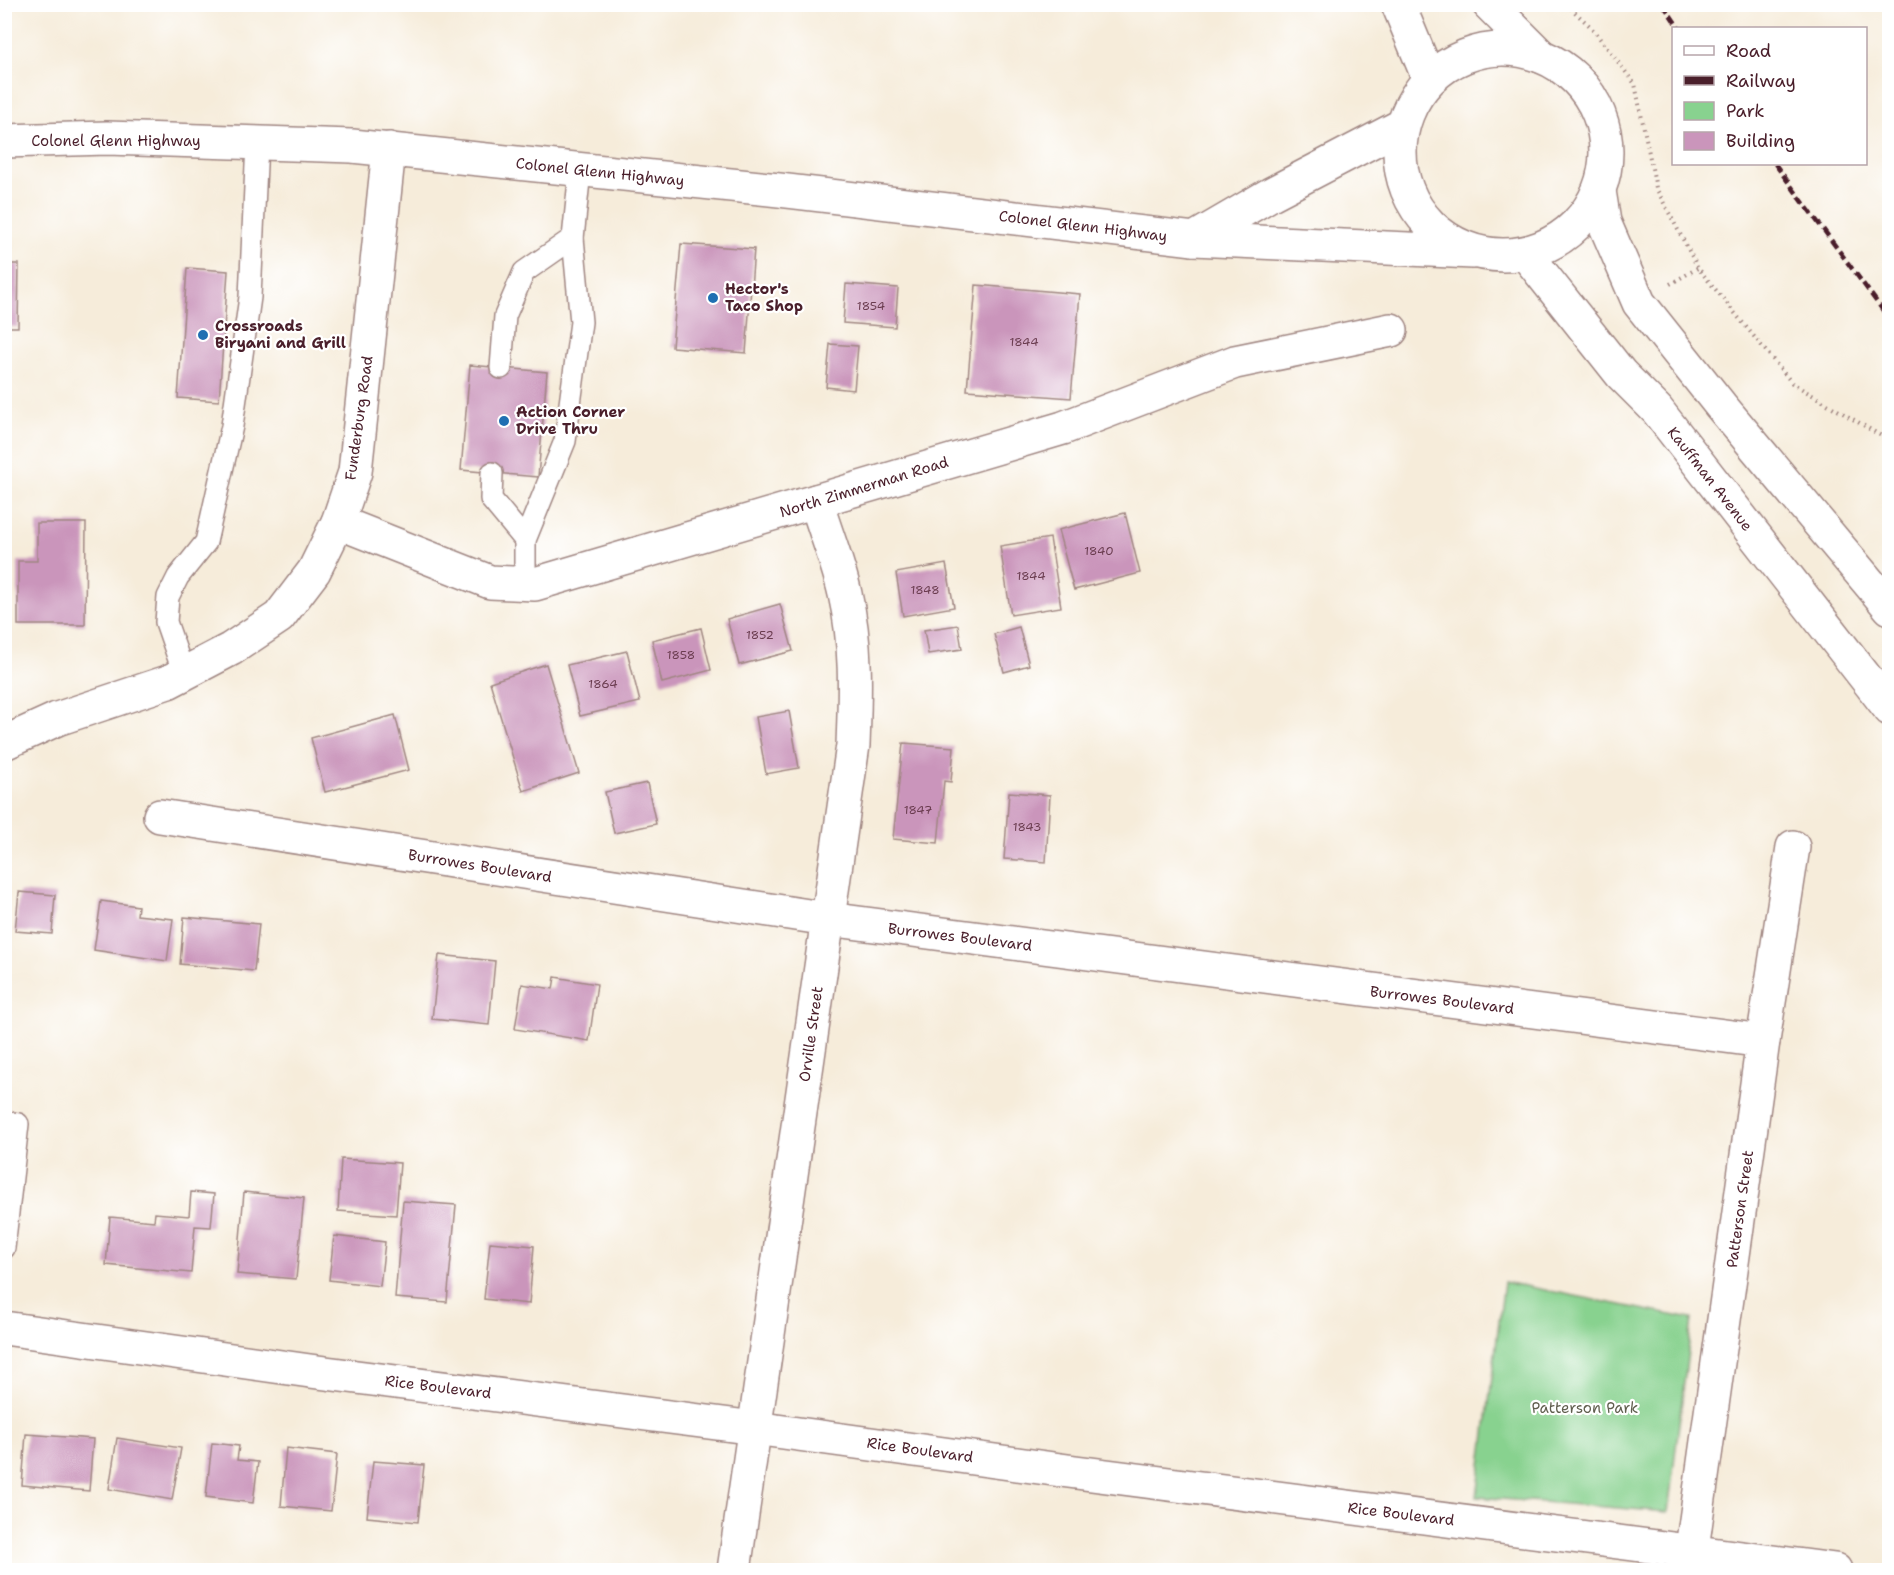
<svg xmlns="http://www.w3.org/2000/svg" width="1894" height="1575" font-family="'Shantell Sans',sans-serif">
<style>
.green{fill:#88d28f;stroke:#69785d;stroke-width:1.5}
.building{fill:#ca95bb}
.lines{fill:none;stroke-linecap:round;stroke-linejoin:round}
.service-casing{stroke:#a08682;stroke-width:24}
.minor-casing{stroke:#a08682;stroke-width:36}
.tertiary-casing{stroke:#a08682;stroke-width:36}
.path{stroke:#a08682;stroke-width:4;stroke-dasharray:1.5 4.5;stroke-linecap:butt}
.service{stroke:#fff;stroke-width:21}
.minor{stroke:#fff;stroke-width:33}
.tertiary{stroke:#fff;stroke-width:33}
.rail{stroke:#4a1f2b;stroke-width:4.5;stroke-dasharray:9 4.5;stroke-linecap:butt}
.poi-dot{fill:#1f6fb2;stroke:#fff;stroke-width:2}
.labels{text-anchor:middle;stroke-width:4.5;stroke-linejoin:round;paint-order:stroke}
.number-label{font-size:12px;fill:#6a3c4f}
.street-label{font-size:15px;fill:#4a1f2b;stroke:#fff}
.poi-label{font-size:15px;font-weight:bold;fill:#4a1f2b;stroke:#fff;text-anchor:start}
.park-label{font-size:15px;fill:#605e4e;stroke:#fff}
</style>
<rect width="100%" height="100%" fill="#fff"/>
<filter id="ink" filterUnits="userSpaceOnUse"><feTurbulence type="fractalNoise" baseFrequency=".0167" numOctaves="2"/><feDisplacementMap in="SourceGraphic" scale="12" xChannelSelector="R" yChannelSelector="G"/><feConvolveMatrix kernelMatrix="1 2 1 2 8 2 1 2 1" color-interpolation-filters="sRGB"/></filter>
<filter id="wash" filterUnits="userSpaceOnUse"><feTurbulence type="fractalNoise" baseFrequency=".008" numOctaves="4" result="noise"/><feDisplacementMap in="SourceGraphic" scale="24" xChannelSelector="R" yChannelSelector="G"/><feGaussianBlur stdDeviation="1.35" result="paint"/><feColorMatrix in="noise" values="0 0 0 0 0 0 0 0 0 0 0 0 0 0 0 0 0 1.4 0 .05"/><feComposite in="paint" operator="in"/></filter>
<g filter="url(#wash)">
<rect width="100%" height="100%" fill="#f6ecda"/>
<path class="green" d="M 1504,1282 L 1692,1319 L 1668,1512 L 1477,1497 Z"/>
<g id="blocks">
<g class="building">
<path d="M 681,244 L 754,249 L 746,353 L 672,347 Z"/>
<path d="M 4,264 L 19,264 L 18,327 L 4,327 Z"/>
<path d="M 187,268 L 228,271 L 219,401 L 178,398 Z"/>
<path d="M 846,284 L 898,288 L 895,327 L 843,323 Z"/>
<path d="M 976,285 L 1080,294 L 1071,398 L 967,390 Z"/>
<path d="M 830,344 L 858,346 L 854,390 L 826,387 Z"/>
<path d="M 470,365 L 547,372 L 538,477 L 461,470 Z"/>
<path d="M 1125,513 L 1140,573 L 1074,590 L 1058,530 Z"/>
<path d="M 37,523 L 86,523 L 85,625 L 18,625 L 18,561 L 37,561 Z"/>
<path d="M 1050,538 L 1061,607 L 1011,615 L 1000,546 Z"/>
<path d="M 946,564 L 954,607 L 903,616 L 896,573 Z"/>
<path d="M 780,604 L 793,651 L 739,665 L 727,619 Z"/>
<path d="M 958,625 L 962,649 L 928,654 L 924,630 Z"/>
<path d="M 1019,627 L 1029,665 L 1004,672 L 994,634 Z"/>
<path d="M 701,628 L 711,670 L 662,683 L 652,640 Z"/>
<path d="M 627,651 L 640,702 L 580,716 L 567,665 Z"/>
<path d="M 546,664 L 579,773 L 523,791 L 490,682 Z"/>
<path d="M 789,711 L 799,768 L 766,774 L 756,717 Z"/>
<path d="M 395,715 L 409,770 L 325,792 L 311,738 Z"/>
<path d="M 903,743 L 954,747 L 951,782 L 944,781 L 938,843 L 893,839 Z"/>
<path d="M 647,783 L 656,824 L 614,833 L 605,792 Z"/>
<path d="M 1009,792 L 1050,795 L 1046,862 L 1004,859 Z"/>
<path d="M 19,892 L 55,895 L 52,934 L 15,931 Z"/>
<path d="M 101,901 L 138,906 L 137,915 L 173,919 L 167,961 L 94,950 Z"/>
<path d="M 184,917 L 259,924 L 254,971 L 180,964 Z"/>
<path d="M 439,955 L 495,961 L 489,1025 L 432,1019 Z"/>
<path d="M 555,977 L 597,984 L 589,1041 L 515,1029 L 522,984 L 553,989 Z"/>
<path d="M 341,1159 L 400,1163 L 396,1215 L 338,1211 Z"/>
<path d="M 191,1192 L 214,1194 L 211,1227 L 195,1226 L 191,1273 L 106,1265 L 110,1217 L 154,1221 L 155,1213 L 189,1216 Z"/>
<path d="M 244,1192 L 304,1198 L 296,1279 L 237,1274 Z"/>
<path d="M 403,1201 L 456,1205 L 447,1302 L 395,1298 Z"/>
<path d="M 334,1236 L 385,1242 L 380,1286 L 329,1280 Z"/>
<path d="M 490,1242 L 534,1246 L 529,1304 L 484,1299 Z"/>
<path d="M 26,1434 L 93,1439 L 89,1491 L 22,1485 Z"/>
<path d="M 117,1438 L 181,1448 L 172,1500 L 109,1489 Z"/>
<path d="M 212,1443 L 239,1446 L 237,1460 L 258,1462 L 253,1503 L 206,1497 Z"/>
<path d="M 286,1448 L 337,1454 L 331,1511 L 281,1506 Z"/>
<path d="M 373,1461 L 424,1465 L 418,1522 L 367,1517 Z"/>
</g>
</g>
</g>
<g filter="url(#ink)">
<use href="#blocks" fill-opacity="0" stroke="#a08682" stroke-width="1.5"/>
<g class="lines">
<g class="service-casing">
<g id="service">
<path d="M 501,368 L 505,316 L 524,272 L 573,238"/>
<path d="M 492,473 L 491,499 L 525,540"/>
<path d="M 525,583 L 525,540 L 565,441 L 581,322 L 573,238 L 580,171"/>
<path d="M 184,674 L 166,622 L 168,597 L 178,577 L 206,542 L 232,426 L 250,297 L 257,143"/>
<path d="M 4,1122 L 18,1124 L 4,1248"/>
</g>
</g>
<g class="minor-casing">
<g id="minor">
<path d="M 338,522 L 490,582 L 535,584 L 1063,428 L 1235,362 L 1391,330"/>
<path d="M 160,816 L 828,919 L 1763,1041"/>
<path d="M 4,1328 L 310,1371 L 755,1428 L 1068,1471 L 1835,1570"/>
<path d="M 734,1570 L 853,745 C 855,692 857,646 845,594 C 838,562 825,532 816,501"/>
<path d="M 1689,1570 L 1763,1041 L 1793,847"/>
</g>
</g>
<g class="tertiary-casing">
<g id="tertiary">
<path d="M 1398,4 L 1429,79"/>
<path d="M 1489,4 L 1541,56"/>
<circle cx="1503" cy="152" r="103"/>
<path d="M 4,141 L 107,138 L 352,146 L 779,190 L 1194,239 L 1473,252"/>
<path d="M 1599,191 L 1604,222 L 1639,303 L 1721,406 L 1890,608"/>
<path d="M 1194,239 L 1271,194 L 1403,125"/>
<path d="M 1526,254 L 1621,374 L 1657,410 L 1890,709"/>
<path d="M 4,743 L 57,719 L 168,682 L 231,649 L 279,617 L 314,571 L 338,522 L 355,472 L 389,149"/>
</g>
</g>
<g class="path">
<path d="M 1566,4 L 1591,27 L 1635,84 L 1656,188 L 1698,268 L 1792,383 L 1883,437 L 1890,453"/>
<path d="M 1670,284 L 1698,268"/>
</g>
<use href="#service" class="service"/>
<use href="#minor" class="minor"/>
<use href="#tertiary" class="tertiary"/>
<g class="rail">
<path d="M 1663,4 L 1679,28"/>
<path d="M 1775,164 L 1890,320"/>
</g>
</g>
</g>
<g class="poi-dot">
<circle cx="713" cy="298" r="6"/>
<circle cx="203" cy="335" r="6"/>
<circle cx="504" cy="421" r="6"/>
</g>
<g class="labels">
<g class="number-label">
<text x="871" y="310">1854</text>
<text x="1024" y="346">1844</text>
<text x="1099" y="555">1840</text>
<text x="1031" y="580">1844</text>
<text x="925" y="594">1848</text>
<text x="760" y="639">1852</text>
<text x="681" y="659">1858</text>
<text x="603" y="688">1864</text>
<text x="918" y="814">1847</text>
<text x="1027" y="831">1843</text>
</g>
<g class="street-label">
<text x="116" y="146">Colonel Glenn Highway</text>
<text transform="translate(600 172) rotate(6)" y="5">Colonel Glenn Highway</text>
<text transform="translate(1083 226) rotate(7)" y="5">Colonel Glenn Highway</text>
<text transform="translate(359 418) rotate(-82)" y="5">Funderburg Road</text>
<text transform="translate(1710 479) rotate(52)" y="5">Kauffman Avenue</text>
<text transform="translate(864 487) rotate(-17)" y="5">North Zimmerman Road</text>
<text transform="translate(480 866) rotate(9)" y="5">Burrowes Boulevard</text>
<text transform="translate(960 937) rotate(7)" y="5">Burrowes Boulevard</text>
<text transform="translate(1442 1000) rotate(7)" y="5">Burrowes Boulevard</text>
<text transform="translate(811 1034) rotate(-82)" y="5">Orville Street</text>
<text transform="translate(1740 1209) rotate(-82)" y="5">Patterson Street</text>
<text transform="translate(438 1387) rotate(7)" y="5">Rice Boulevard</text>
<text transform="translate(920 1450) rotate(8)" y="5">Rice Boulevard</text>
<text transform="translate(1401 1514) rotate(7)" y="5">Rice Boulevard</text>
</g>
<g class="poi-label">
<text x="725" y="294">Hector's<tspan x="725" dy="17">Taco Shop</tspan></text>
<text x="215" y="331">Crossroads<tspan x="215" dy="17">Biryani and Grill</tspan></text>
<text x="516" y="417">Action Corner<tspan x="516" dy="17">Drive Thru</tspan></text>
</g>
<g class="park-label">
<text x="1585" y="1413">Patterson Park</text>
</g>
</g>
<rect width="1894" height="1575" fill="none" stroke="#fff" stroke-width="24"/>
<rect x="1672" y="27" width="195" height="138" fill="#ffffff" stroke="#b7a5aa" stroke-width="1.5"/>
<rect x="1684" y="46" width="30" height="9" fill="#ffffff" stroke="#b7a5aa" stroke-width="1.5"/>
<text x="1726" y="57" font-size="18" fill="#4a1f2b">Road</text>
<rect x="1684" y="76" width="30" height="9" fill="#4a1f2b" stroke="#b7a5aa" stroke-width="1.5"/>
<text x="1726" y="87" font-size="18" fill="#4a1f2b">Railway</text>
<rect x="1684" y="102" width="30" height="18" fill="#88d28f" stroke="#b7a5aa" stroke-width="1.5"/>
<text x="1726" y="117" font-size="18" fill="#4a1f2b">Park</text>
<rect x="1684" y="132" width="30" height="18" fill="#ca95bb" stroke="#b7a5aa" stroke-width="1.5"/>
<text x="1726" y="147" font-size="18" fill="#4a1f2b">Building</text>
</svg>
